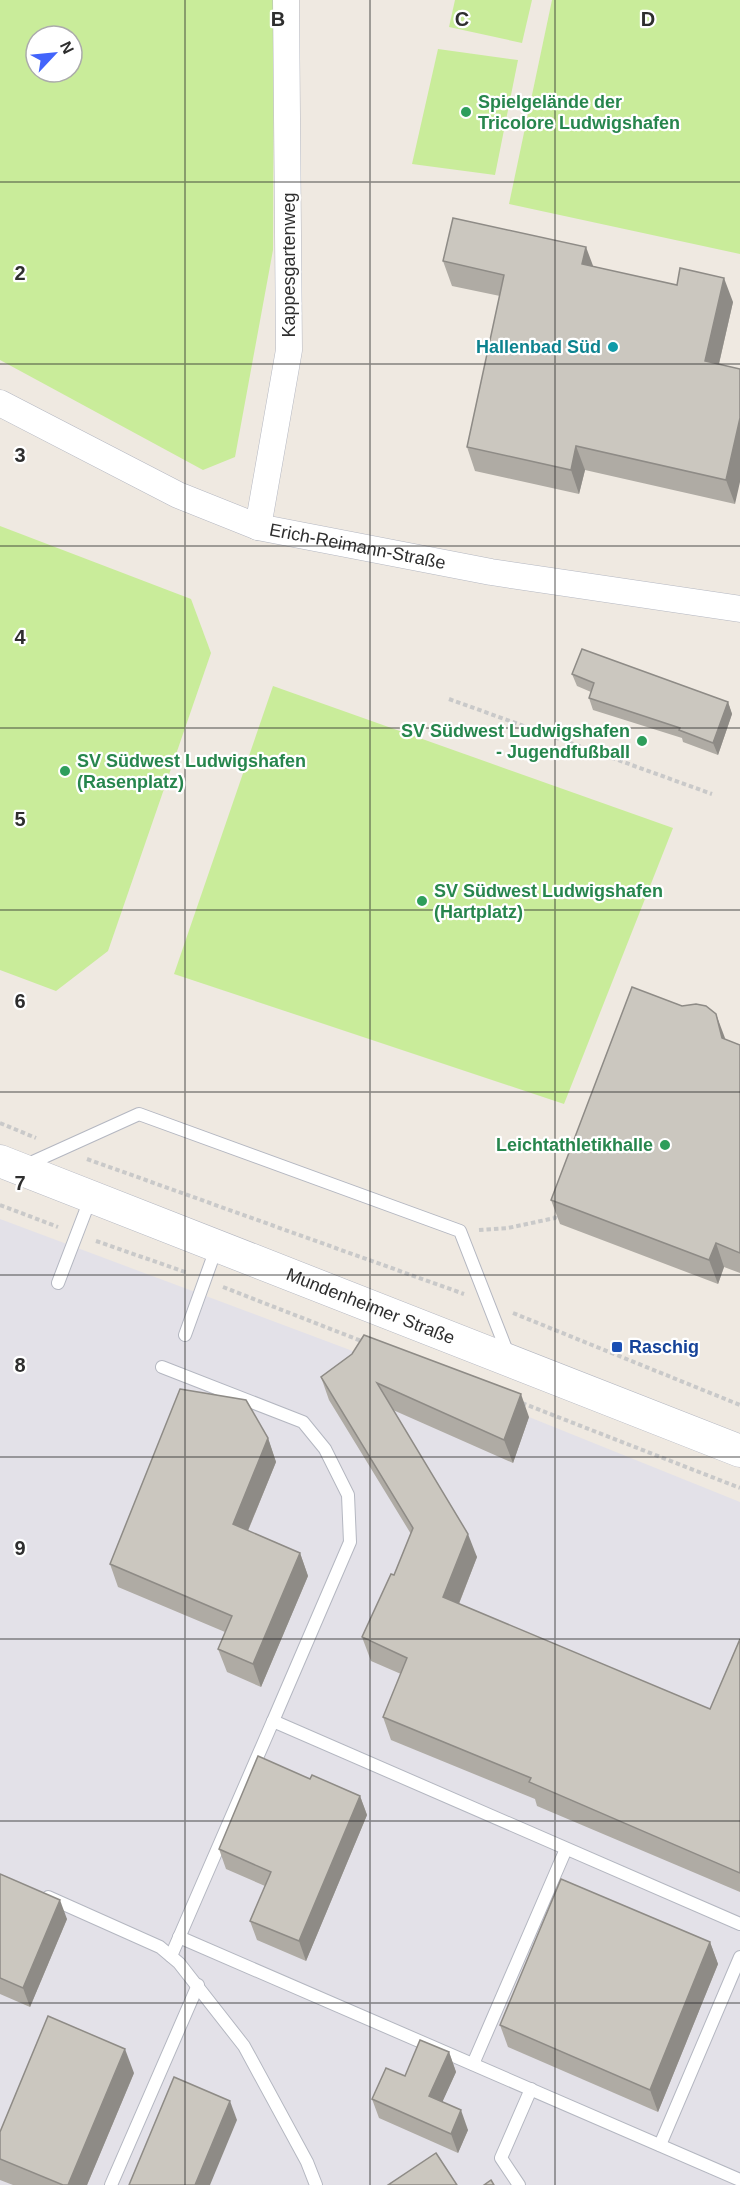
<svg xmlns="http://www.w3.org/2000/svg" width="740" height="2185" font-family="Arial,sans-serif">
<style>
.industrial{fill:#e3e1e8}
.pitch{fill:#c9ec9a;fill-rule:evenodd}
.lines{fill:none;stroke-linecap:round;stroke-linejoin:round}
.service-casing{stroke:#b4b7c1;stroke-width:14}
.minor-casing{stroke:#b4b7c1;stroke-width:27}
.tertiary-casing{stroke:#b4b7c1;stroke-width:33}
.path{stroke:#c9c9c9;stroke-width:4;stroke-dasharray:4.5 3;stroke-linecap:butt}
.service{stroke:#fff;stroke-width:12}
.minor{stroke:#fff;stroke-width:26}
.tertiary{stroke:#fff;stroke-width:32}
.wall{fill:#afaba4}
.shaded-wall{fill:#8e8b86}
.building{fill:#cbc7bf;stroke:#8e8b86;stroke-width:1.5}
.grid{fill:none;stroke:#2e2e2e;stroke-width:1.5;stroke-opacity:0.55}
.leisure-dot{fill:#2e9e5b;stroke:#fff;stroke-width:2}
.culture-dot{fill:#0f9aa8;stroke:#fff;stroke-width:2}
.transit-dot{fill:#1a4fb4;stroke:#fff;stroke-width:2}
.labels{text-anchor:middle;stroke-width:4.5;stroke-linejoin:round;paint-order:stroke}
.leisure-label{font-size:18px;font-weight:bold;fill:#27864d;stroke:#fff;text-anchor:start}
.street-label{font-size:18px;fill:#2e2e2e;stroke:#fff}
.culture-label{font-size:18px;font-weight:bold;fill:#0d838f;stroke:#fff;text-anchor:end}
.transit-label{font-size:18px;font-weight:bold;fill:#164399;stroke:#fff;text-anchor:start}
.grid-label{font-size:20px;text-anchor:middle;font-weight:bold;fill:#2e2e2e;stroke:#fff;stroke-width:4.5;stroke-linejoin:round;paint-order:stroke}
</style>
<rect width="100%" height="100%" fill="#efe9e1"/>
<path class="industrial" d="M 0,1219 L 529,1417 L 740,1502 L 740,2185 L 0,2185 Z"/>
<g class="pitch">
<path d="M 0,0 L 274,0 L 273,250 L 235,457 L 203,470 L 0,360 ZM 36,36 L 72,36 L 72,72 L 36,72 Z"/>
<path d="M 455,0 L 532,0 L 522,43 L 449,27 Z"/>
<path d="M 552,0 L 740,0 L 740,254 L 509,204 Z"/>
<path d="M 438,49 L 518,60 L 495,175 L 412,164 Z"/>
<path d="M 0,526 L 191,599 L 211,653 L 108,951 L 56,991 L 0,970 Z"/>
<path d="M 273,686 L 673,828 L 564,1104 L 174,974 Z"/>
</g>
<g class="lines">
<g class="service-casing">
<g id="service">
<path d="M 24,1166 L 139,1114 L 460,1231 L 508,1354"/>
<path d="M 58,1283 L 91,1197"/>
<path d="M 185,1335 L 217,1246"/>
<path d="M 162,1367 L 303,1422 L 325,1449 L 348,1495 L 350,1542 L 273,1721"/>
<path d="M 48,1897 L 160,1947 L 179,1963 L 244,2046 L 307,2162 L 316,2185"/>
<path d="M 179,1937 L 740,2180"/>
<path d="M 171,1956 L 273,1721 L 740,1924"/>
<path d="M 473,2064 L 566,1849"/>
<path d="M 660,2145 L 740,1957"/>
<path d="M 111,2185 L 198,1985"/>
<path d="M 519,2185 L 501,2158 L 531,2089"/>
</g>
</g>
<g class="minor-casing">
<g id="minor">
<path id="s1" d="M 0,403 L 178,495 L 258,527 L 491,572 L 740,609"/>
<path d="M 258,527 L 289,350 L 286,0"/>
</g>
</g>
<g class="tertiary-casing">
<g id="tertiary">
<path id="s2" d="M 0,1161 L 740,1451"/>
</g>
</g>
<g class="path">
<path d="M 449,699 L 712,794"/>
<path d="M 0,1123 L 36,1138"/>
<path d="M 87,1159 L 464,1294"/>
<path d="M 0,1205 L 58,1227"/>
<path d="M 479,1230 L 508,1228 L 555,1218 L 558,1210"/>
<path d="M 96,1241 L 188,1273"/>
<path d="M 223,1287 L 364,1342"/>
<path d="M 513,1313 L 740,1405"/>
<path d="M 522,1403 L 740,1488"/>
</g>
<use href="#service" class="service"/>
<use href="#minor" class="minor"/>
<use href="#tertiary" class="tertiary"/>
</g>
<g class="wall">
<path d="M 443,261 L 593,266 L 733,302 L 719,364 L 735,504 L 585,470 L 579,494 L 475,471 L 467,447 L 500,296 L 452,286 Z"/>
<path d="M 572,674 L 728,702 L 732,714 L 718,755 L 683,742 L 682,738 L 593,710 L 589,698 L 591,692 L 577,686 Z"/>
<path d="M 682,1006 L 725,1039 L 740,1045 L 740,1273 L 724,1267 L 718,1284 L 560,1224 L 551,1200 Z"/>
<path d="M 352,1354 L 529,1417 L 513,1463 L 393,1410 L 477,1557 L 459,1604 L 710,1709 L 740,1639 L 740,1892 L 537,1806 L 535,1799 L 391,1740 L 383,1717 L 401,1674 L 371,1661 L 362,1637 L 394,1575 L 411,1534 L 329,1400 L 321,1377 Z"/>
<path d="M 268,1438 L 276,1462 L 248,1531 L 300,1553 L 308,1576 L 261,1687 L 227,1672 L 218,1649 L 225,1632 L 118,1587 L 110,1564 Z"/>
<path d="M 310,1779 L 360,1796 L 367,1815 L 306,1961 L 257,1940 L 250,1921 L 265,1886 L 226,1869 L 219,1849 Z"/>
<path d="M 0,1874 L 67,1919 L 30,2007 L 0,1994 Z"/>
<path d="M 710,1942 L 718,1964 L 658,2112 L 508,2047 L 500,2025 Z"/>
<path d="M 449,2052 L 456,2072 L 442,2102 L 468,2130 L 458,2153 L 379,2118 L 372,2099 L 405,2076 Z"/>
<path d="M 134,2073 L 87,2185 L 13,2185 L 0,2180 L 0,2132 Z"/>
</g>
<g class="shaded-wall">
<path d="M 586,247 L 595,271 L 582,264 Z"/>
<path d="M 724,278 L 733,302 L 714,385 L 705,361 Z"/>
<path d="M 740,418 L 740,482 L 735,504 L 726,480 Z"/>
<path d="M 576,446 L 585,470 L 579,494 L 571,470 Z"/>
<path d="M 728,702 L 732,714 L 718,755 L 713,743 Z"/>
<path d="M 716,1014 L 725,1038 L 730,1062 L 722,1038 Z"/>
<path d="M 716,1243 L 724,1267 L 718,1284 L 709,1260 Z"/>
<path d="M 521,1394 L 529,1417 L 513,1463 L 504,1440 Z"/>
<path d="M 268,1438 L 276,1462 L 241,1547 L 233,1524 Z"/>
<path d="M 468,1534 L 477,1557 L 452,1621 L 443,1597 Z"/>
<path d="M 300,1553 L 308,1576 L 261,1687 L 253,1664 Z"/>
<path d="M 360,1796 L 367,1815 L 306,1961 L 299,1941 Z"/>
<path d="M 60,1900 L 67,1919 L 30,2007 L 23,1988 Z"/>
<path d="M 710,1942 L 718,1964 L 658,2112 L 650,2090 Z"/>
<path d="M 125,2049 L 134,2073 L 87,2185 L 68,2185 Z"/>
<path d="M 449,2052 L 456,2072 L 436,2116 L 429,2096 Z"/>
<path d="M 230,2101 L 237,2120 L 210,2185 L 195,2185 Z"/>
<path d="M 461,2110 L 468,2130 L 458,2153 L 451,2134 Z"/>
</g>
<g class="building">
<path d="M 453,218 L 586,247 L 582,264 L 677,285 L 680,268 L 724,278 L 705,361 L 740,369 L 740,418 L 726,480 L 576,446 L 571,470 L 467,447 L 504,275 L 443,261 Z"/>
<path d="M 582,649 L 728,702 L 713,743 L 679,730 L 680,728 L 589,698 L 594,683 L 572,674 Z"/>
<path d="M 632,987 L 682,1006 L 696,1004 L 706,1006 L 716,1014 L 722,1038 L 740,1045 L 740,1253 L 716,1243 L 709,1260 L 551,1200 Z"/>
<path d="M 364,1335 L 521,1394 L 504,1440 L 377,1383 L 468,1534 L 443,1597 L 710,1709 L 740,1639 L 740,1873 L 529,1782 L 531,1778 L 383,1717 L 407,1658 L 362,1637 L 391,1574 L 394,1575 L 413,1528 L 321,1377 L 352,1354 Z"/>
<path d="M 180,1389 L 246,1400 L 268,1438 L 233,1524 L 300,1553 L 253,1664 L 218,1649 L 232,1616 L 110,1564 Z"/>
<path d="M 258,1756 L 310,1779 L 312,1775 L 360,1796 L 299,1941 L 250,1921 L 271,1872 L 219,1849 Z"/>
<path d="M 0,1874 L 60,1900 L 23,1988 L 0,1978 Z"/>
<path d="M 561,1879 L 710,1942 L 650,2090 L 500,2025 Z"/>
<path d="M 48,2016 L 125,2049 L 68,2185 L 63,2185 L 0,2159 L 0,2132 Z"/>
<path d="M 420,2040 L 449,2052 L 429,2096 L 461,2110 L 451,2134 L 372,2099 L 386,2068 L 405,2076 Z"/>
<path d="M 174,2077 L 230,2101 L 195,2185 L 129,2185 Z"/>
<path d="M 436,2153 L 457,2185 L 388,2185 Z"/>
<path d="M 491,2180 L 494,2185 L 484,2185 Z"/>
</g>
<path class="grid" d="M 185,0 L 185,2185M 370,0 L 370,2185M 555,0 L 555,2185M 0,182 L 740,182M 0,364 L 740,364M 0,546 L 740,546M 0,728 L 740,728M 0,910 L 740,910M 0,1092 L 740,1092M 0,1275 L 740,1275M 0,1457 L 740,1457M 0,1639 L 740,1639M 0,1821 L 740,1821M 0,2003 L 740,2003"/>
<g class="leisure-dot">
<circle cx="466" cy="112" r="6"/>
<circle cx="642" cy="741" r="6"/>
<circle cx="65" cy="771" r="6"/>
<circle cx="422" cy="901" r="6"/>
<circle cx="665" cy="1145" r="6"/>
</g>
<circle class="culture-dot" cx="613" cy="347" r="6"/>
<rect class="transit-dot" x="611" y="1341" width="12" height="12" rx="3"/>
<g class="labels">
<g class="leisure-label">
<text x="478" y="108">Spielgelände der<tspan x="478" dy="21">Tricolore Ludwigshafen</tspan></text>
<text x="630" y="737" text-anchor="end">SV Südwest Ludwigshafen<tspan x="630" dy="21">- Jugendfußball</tspan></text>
<text x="77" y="767">SV Südwest Ludwigshafen<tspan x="77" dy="21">(Rasenplatz)</tspan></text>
<text x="434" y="897">SV Südwest Ludwigshafen<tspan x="434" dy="21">(Hartplatz)</tspan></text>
<text x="653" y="1151" text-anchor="end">Leichtathletikhalle</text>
</g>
<g class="street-label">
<text transform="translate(289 265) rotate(-90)" y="6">Kappesgartenweg</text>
<text dy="6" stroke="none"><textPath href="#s1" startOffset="388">Erich-Reimann-Straße</textPath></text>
<text dy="6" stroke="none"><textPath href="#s2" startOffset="398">Mundenheimer Straße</textPath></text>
</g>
<g class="culture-label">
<text x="601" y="353">Hallenbad Süd</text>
</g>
<g class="transit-label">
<text x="629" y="1353">Raschig</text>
</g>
</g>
<g class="grid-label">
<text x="278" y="26">B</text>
<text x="462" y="26">C</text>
<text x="648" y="26">D</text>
<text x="20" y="280">2</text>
<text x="20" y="462">3</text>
<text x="20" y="644">4</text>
<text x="20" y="826">5</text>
<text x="20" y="1008">6</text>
<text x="20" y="1190">7</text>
<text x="20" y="1372">8</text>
<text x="20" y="1555">9</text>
</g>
<g transform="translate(54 54) rotate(64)"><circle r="28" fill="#ffffff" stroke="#ababab" stroke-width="1.5"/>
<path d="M0-4.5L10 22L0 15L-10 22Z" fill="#4264fb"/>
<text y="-9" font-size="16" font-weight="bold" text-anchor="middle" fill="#2e2e2e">N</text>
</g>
</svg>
